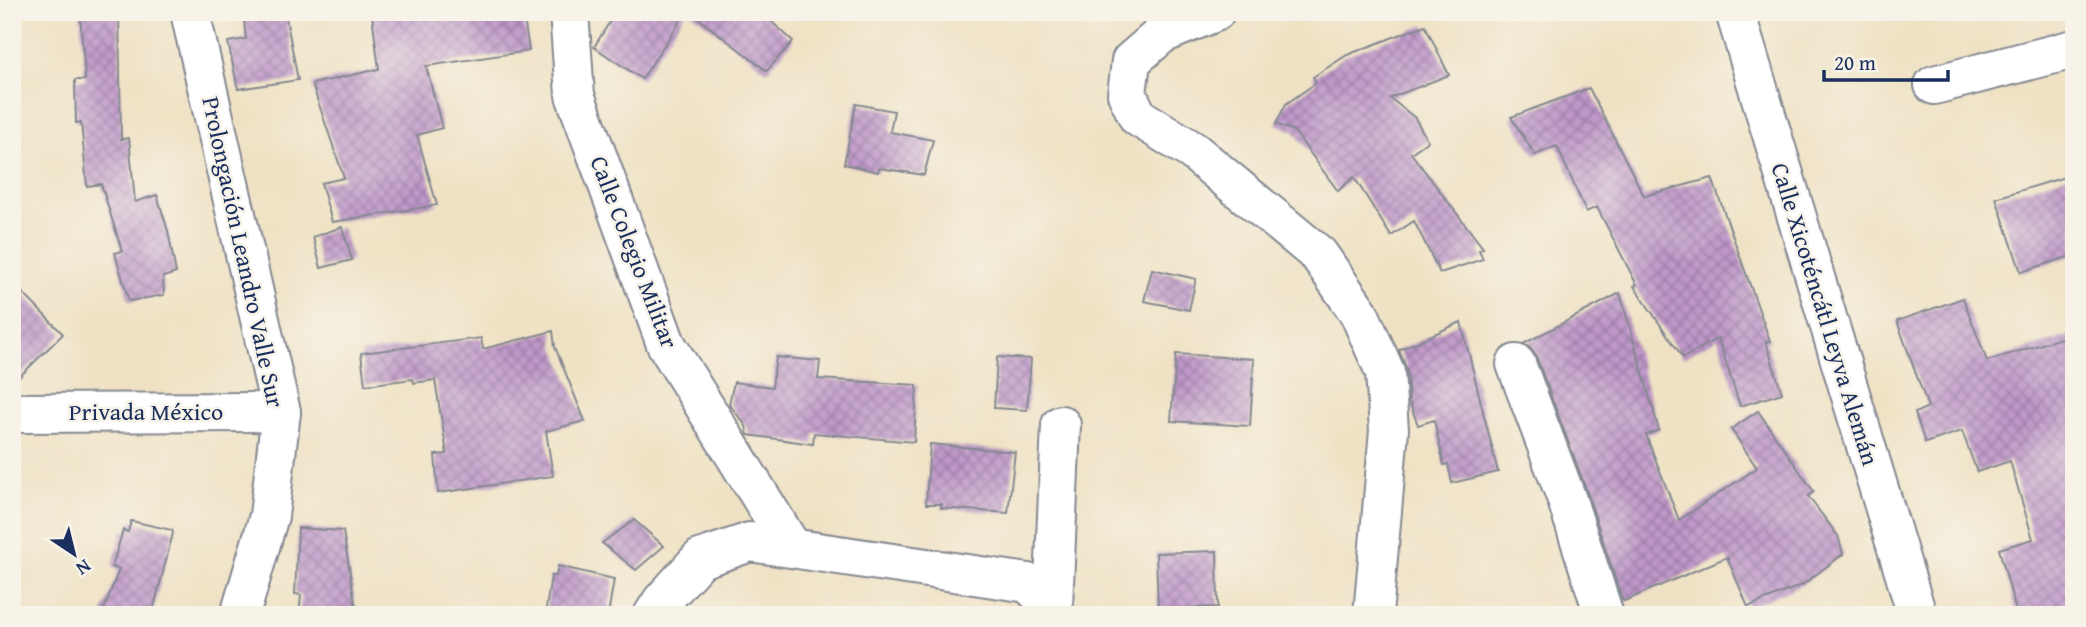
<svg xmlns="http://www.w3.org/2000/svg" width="2086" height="627" font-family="'Gentium Book Plus',serif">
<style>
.building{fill:url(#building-cross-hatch)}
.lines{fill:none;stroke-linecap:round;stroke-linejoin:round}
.minor-casing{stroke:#858891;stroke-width:42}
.minor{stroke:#fff;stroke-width:38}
.labels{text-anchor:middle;stroke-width:5;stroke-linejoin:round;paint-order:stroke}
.street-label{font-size:24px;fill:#1b2f5e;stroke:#f7f3e8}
</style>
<defs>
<pattern id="building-cross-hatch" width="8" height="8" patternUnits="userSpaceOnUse" patternTransform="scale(1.75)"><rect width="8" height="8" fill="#bf98c9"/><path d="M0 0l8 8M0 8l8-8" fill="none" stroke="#9a7ca6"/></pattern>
</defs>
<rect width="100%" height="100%" fill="#f7f3e8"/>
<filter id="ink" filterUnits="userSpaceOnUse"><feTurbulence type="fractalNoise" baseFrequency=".0143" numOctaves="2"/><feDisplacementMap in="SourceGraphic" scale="14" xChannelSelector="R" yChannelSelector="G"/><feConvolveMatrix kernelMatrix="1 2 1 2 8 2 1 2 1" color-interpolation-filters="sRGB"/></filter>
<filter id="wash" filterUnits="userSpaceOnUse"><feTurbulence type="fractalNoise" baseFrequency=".00686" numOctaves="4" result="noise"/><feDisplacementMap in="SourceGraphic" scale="28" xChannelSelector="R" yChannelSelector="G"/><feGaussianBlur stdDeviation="1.57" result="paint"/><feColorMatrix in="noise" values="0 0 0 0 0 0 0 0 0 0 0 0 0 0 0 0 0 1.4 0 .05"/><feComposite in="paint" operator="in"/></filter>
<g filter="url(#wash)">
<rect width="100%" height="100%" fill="#efe2c4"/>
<g id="blocks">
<g class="building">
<path d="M 80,12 L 119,12 L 121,139 L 129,138 L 135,202 L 157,195 L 168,231 L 176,273 L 163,277 L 164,295 L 129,301 L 115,253 L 122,251 L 101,184 L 87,186 L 81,122 L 76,123 L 75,80 L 85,80 Z"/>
<path d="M 243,12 L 285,12 L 298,80 L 238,89 L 228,42 L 246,39 Z"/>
<path d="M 391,12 L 523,12 L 529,51 L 426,66 L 442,128 L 417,135 L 437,205 L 332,222 L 321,183 L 344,178 L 312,84 L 379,69 L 372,15 Z"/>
<path d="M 616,12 L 686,12 L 642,79 L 594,47 Z"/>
<path d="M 690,12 L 761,12 L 793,41 L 767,71 Z"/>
<path d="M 1425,25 L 1449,75 L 1390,98 L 1415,118 L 1428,141 L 1411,153 L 1483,248 L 1479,250 L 1483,259 L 1440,273 L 1414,221 L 1391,236 L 1354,177 L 1338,191 L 1294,131 L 1276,124 L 1286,104 L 1316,83 L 1313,77 L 1347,55 Z"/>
<path d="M 1589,88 L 1644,196 L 1712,178 L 1770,341 L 1766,342 L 1782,393 L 1740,406 L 1718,338 L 1683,358 L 1634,286 L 1637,285 L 1597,207 L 1586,212 L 1557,146 L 1535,155 L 1511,117 Z"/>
<path d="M 856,104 L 894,111 L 890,132 L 933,140 L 924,175 L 879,168 L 878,172 L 844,164 Z"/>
<path d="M 2068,176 L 2074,193 L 2074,255 L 2021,272 L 1996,198 Z"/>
<path d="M 342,227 L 352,260 L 321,268 L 313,237 Z"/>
<path d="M 1152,269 L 1196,279 L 1189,310 L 1144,301 Z"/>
<path d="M 12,282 L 63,334 L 12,384 L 12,329 L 14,327 Z"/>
<path d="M 1620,293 L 1659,430 L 1646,435 L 1679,520 L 1757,468 L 1731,429 L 1758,411 L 1814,492 L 1808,496 L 1838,536 L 1843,554 L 1802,585 L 1748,607 L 1727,557 L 1624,601 L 1622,599 L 1586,489 L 1536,356 L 1530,348 L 1523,344 Z"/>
<path d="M 1963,298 L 1987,361 L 2074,334 L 2074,610 L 2059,615 L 2017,615 L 1999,549 L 2033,539 L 2010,461 L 1977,472 L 1962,431 L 1925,443 L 1915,413 L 1928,407 L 1897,321 Z"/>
<path d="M 1461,322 L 1498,472 L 1452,483 L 1448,464 L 1444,465 L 1434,420 L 1418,425 L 1409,401 L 1407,370 L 1399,350 Z"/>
<path d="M 553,331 L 555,347 L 585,421 L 546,431 L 553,476 L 438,493 L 435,455 L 447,454 L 435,380 L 414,383 L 413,379 L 365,385 L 361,353 L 481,338 L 483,349 Z"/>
<path d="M 1176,354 L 1254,359 L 1250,426 L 1171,421 Z"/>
<path d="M 776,357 L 820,361 L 818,379 L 917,385 L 914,442 L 814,433 L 813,444 L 748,435 L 746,426 L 729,404 L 734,382 L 772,387 Z"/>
<path d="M 997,357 L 1031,359 L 1027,410 L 994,408 Z"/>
<path d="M 930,444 L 1015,452 L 1008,513 L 941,508 L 942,504 L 926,504 Z"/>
<path d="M 634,520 L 664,546 L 636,570 L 602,543 Z"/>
<path d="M 131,521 L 172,530 L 173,533 L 152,615 L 102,615 L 119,569 L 112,567 L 123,530 L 128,532 Z"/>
<path d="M 298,528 L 343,531 L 357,615 L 299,615 L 301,595 L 295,594 Z"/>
<path d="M 1217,551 L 1218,607 L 1158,609 L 1156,553 Z"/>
<path d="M 558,566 L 614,579 L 608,615 L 545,615 L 551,576 L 556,576 Z"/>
</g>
</g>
</g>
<g filter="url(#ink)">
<use href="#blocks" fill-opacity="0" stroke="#858891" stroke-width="2"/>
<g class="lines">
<g class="minor-casing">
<g id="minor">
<path d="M 190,12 L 281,412 L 269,516 L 240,615"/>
<path d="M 569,12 L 575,95 L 666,344 L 791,546"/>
<path d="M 1215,12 L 1162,34 L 1131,61 L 1127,94 L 1138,117 L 1193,151 L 1319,255 L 1359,313 L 1385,372 L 1389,430 L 1373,615"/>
<path d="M 1735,12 L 1917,615"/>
<path d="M 1934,85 L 2074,49"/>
<path d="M 1516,364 L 1566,497 L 1604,615"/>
<path d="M 12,413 L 281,412"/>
<path d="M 653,615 L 662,601 L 700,559 L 750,542 L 1028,583 L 1053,607"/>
<path d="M 1054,615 L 1053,607 L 1061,425"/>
</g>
</g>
<use href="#minor" class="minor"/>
</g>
</g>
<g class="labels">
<g class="street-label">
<text transform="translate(243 252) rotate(78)" y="8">Prolongación Leandro Valle Sur</text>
<text transform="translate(634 252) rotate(69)" y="8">Calle Colegio Militar</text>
<text transform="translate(1825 314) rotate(73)" y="8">Calle Xicoténcátl Leyva Alemán</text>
<text x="146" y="420">Privada México</text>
</g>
</g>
<rect width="2086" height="627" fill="none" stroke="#f7f3e8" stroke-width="42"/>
<g transform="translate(74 554) rotate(145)" stroke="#f7f3e8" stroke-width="5" paint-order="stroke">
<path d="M0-5L12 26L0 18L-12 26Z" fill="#1b2f5e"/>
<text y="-10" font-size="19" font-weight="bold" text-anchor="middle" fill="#1b2f5e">N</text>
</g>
<path d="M1824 70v10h124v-10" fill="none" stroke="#1b2f5e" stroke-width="3.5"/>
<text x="1834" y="70" font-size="21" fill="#1b2f5e" stroke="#f7f3e8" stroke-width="5" paint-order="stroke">20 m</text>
</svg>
